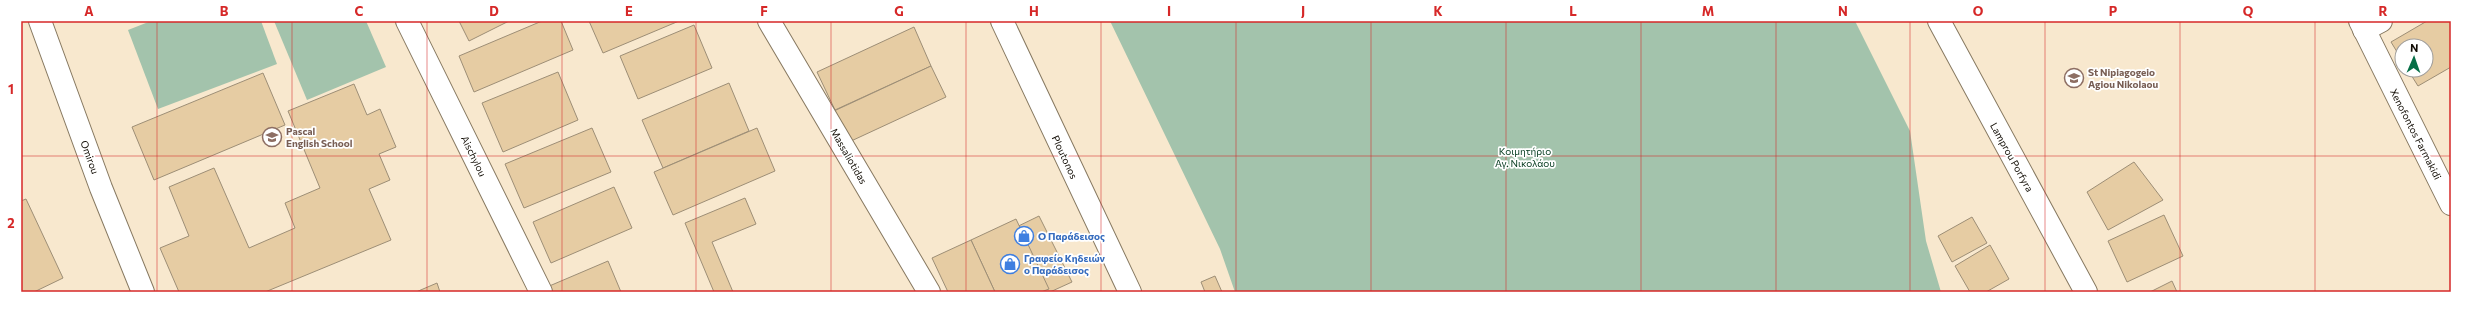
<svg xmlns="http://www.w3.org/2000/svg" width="2472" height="313" font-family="Commissioner,sans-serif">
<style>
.green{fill:#a3c3ac}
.building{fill:#e6cca3;stroke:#9d8e76}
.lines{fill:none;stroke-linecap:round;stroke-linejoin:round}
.minor-casing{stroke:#877961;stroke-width:24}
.tertiary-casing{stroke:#877961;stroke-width:24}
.minor{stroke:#fff;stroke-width:22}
.tertiary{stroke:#fff;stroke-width:22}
.grid{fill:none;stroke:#d62828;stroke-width:1;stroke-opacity:0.55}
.labels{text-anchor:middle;stroke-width:3.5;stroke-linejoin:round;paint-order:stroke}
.education-label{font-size:10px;font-weight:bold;fill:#785e54;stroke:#fff;text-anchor:start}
.street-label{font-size:10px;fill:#120d05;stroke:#fff}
.park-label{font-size:10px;fill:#02381c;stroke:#fff}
.shop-label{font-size:10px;font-weight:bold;fill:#366cbe;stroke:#fff;text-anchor:start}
.neatline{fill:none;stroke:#d62828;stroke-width:1.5}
.grid-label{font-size:13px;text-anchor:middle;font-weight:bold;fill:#d62828}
</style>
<rect width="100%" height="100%" fill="#f8e8ce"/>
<g class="green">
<path d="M 151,21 L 261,21 L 277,64 L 158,109 L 128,30 Z"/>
<path d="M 274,21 L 366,21 L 386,67 L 307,100 Z"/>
<path d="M 1110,21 L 1855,21 L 1910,131 L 1926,241 L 1941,292 L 1235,292 L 1220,249 Z"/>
</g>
<g class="building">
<path d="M 459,21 L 509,21 L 469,41 Z"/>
<path d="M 542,21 L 561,21 L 573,50 L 474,92 L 459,56 Z"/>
<path d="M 589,21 L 679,21 L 603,53 Z"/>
<path d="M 2427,21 L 2451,21 L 2451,67 L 2418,86 L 2408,70 L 2426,70 L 2426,46 L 2402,46 L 2402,60 L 2391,42 Z"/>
<path d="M 694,25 L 712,68 L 638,99 L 620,56 Z"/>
<path d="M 914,27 L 931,66 L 835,110 L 817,72 Z"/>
<path d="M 931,66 L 946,97 L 849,142 L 834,111 Z"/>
<path d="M 558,72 L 578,120 L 503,152 L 482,103 Z"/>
<path d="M 263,73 L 285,125 L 154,180 L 132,127 Z"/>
<path d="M 729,83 L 749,131 L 663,168 L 642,120 Z"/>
<path d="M 354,84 L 367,115 L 380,109 L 396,147 L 379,154 L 390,180 L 369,189 L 391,240 L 265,292 L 179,292 L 160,248 L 189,236 L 169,187 L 214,168 L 249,248 L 295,228 L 285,203 L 320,188 L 288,111 Z"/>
<path d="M 592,128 L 611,172 L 524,208 L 505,164 Z"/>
<path d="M 757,128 L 775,171 L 673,215 L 654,172 Z"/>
<path d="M 2134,162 L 2163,200 L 2108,230 L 2087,192 Z"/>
<path d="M 614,187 L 632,228 L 551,263 L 533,222 Z"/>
<path d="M 745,198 L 756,224 L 712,242 L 733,292 L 714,292 L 685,223 Z"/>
<path d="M 26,199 L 63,278 L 34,292 L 21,292 L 21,201 Z"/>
<path d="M 2164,215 L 2183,256 L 2127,282 L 2108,241 Z"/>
<path d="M 1039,216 L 1072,282 L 1050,292 L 975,292 L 957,256 Z"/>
<path d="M 1972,217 L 1987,243 L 1952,262 L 1938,236 Z"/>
<path d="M 1016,219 L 1049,289 L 1041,292 L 995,292 L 971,240 Z"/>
<path d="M 971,240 L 995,292 L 948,292 L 932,258 Z"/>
<path d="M 1990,245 L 2009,279 L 1986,292 L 1970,292 L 1955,266 Z"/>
<path d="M 608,261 L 621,292 L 549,292 L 547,287 Z"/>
<path d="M 1215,276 L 1222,292 L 1205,292 L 1201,282 Z"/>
<path d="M 2172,281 L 2177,292 L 2150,292 Z"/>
<path d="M 437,283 L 440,292 L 416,292 Z"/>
</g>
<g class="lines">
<g class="minor-casing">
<g id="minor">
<path d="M 407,21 L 541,292"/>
<path d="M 769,21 L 929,292"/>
<path d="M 1002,21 L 1130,292"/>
<path d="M 2360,21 L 2451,204"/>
<path d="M 2364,30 L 2381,21"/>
</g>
</g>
<g class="tertiary-casing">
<g id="tertiary">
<path d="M 40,21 L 101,188 L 143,292"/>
<path d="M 1939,21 L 2086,292"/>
</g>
</g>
<use href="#minor" class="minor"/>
<use href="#tertiary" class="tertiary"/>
</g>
<path class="grid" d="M 157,21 L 157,292M 292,21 L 292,292M 427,21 L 427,292M 562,21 L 562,292M 696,21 L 696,292M 831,21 L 831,292M 966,21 L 966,292M 1101,21 L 1101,292M 1236,21 L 1236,292M 1371,21 L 1371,292M 1506,21 L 1506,292M 1641,21 L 1641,292M 1776,21 L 1776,292M 1910,21 L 1910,292M 2045,21 L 2045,292M 2180,21 L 2180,292M 2315,21 L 2315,292M 21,156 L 2451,156"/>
<defs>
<g id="school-ring" transform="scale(1)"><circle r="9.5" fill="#fff" stroke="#8d6e63" stroke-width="1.5"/><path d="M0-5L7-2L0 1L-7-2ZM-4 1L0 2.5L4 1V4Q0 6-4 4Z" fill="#8d6e63"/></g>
<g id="shop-ring" transform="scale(1)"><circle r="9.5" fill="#fff" stroke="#3f7fe0" stroke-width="1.5"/><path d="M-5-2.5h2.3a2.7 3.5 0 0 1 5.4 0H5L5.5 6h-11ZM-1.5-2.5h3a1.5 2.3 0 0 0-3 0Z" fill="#3f7fe0"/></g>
</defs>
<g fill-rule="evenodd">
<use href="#school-ring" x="2074" y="78"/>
<use href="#school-ring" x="272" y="137"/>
<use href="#shop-ring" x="1024" y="236"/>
<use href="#shop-ring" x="1010" y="264"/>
</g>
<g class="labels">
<g class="education-label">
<text x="2088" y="76">St Nipiagogeio<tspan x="2088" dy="12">Agiou Nikolaou</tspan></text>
<text x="286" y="135">Pascal<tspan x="286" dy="12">English School</tspan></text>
</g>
<g class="street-label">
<text transform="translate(2416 134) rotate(63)" y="4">Xenofontos Farmakidi</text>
<text transform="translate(474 156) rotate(64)" y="4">Aischylou</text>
<text transform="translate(849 156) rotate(60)" y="4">Massaliotidas</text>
<text transform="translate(90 157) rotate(70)" y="4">Omirou</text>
<text transform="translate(1065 157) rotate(65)" y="4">Ploutonos</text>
<text transform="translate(2012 157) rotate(61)" y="4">Lamprou Porfyra</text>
</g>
<g class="park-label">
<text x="1525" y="155">Κοιμητήριο<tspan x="1525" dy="12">Αγ. Νικολάου</tspan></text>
</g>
<g class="shop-label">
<text x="1038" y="240">Ο Παράδεισος</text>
<text x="1024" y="262">Γραφείο Κηδειών<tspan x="1024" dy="12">ο Παράδεισος</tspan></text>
</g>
</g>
<rect width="2472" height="313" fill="none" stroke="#ffffff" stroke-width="44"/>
<g transform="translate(2414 58) rotate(2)"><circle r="19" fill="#ffffff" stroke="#a09e9b"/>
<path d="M0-3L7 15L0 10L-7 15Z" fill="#076f47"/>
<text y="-6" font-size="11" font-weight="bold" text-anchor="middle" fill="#120d05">N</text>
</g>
<rect x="22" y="22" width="2428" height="269" class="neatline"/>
<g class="grid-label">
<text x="89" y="16">A</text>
<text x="224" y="16">B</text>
<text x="359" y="16">C</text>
<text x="494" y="16">D</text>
<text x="629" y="16">E</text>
<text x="764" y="16">F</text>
<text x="899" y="16">G</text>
<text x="1034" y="16">H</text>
<text x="1169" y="16">I</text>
<text x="1303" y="16">J</text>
<text x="1438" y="16">K</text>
<text x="1573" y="16">L</text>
<text x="1708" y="16">M</text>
<text x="1843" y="16">N</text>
<text x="1978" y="16">O</text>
<text x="2113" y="16">P</text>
<text x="2248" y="16">Q</text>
<text x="2383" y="16">R</text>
<text x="11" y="94">1</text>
<text x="11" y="228">2</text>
</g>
</svg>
